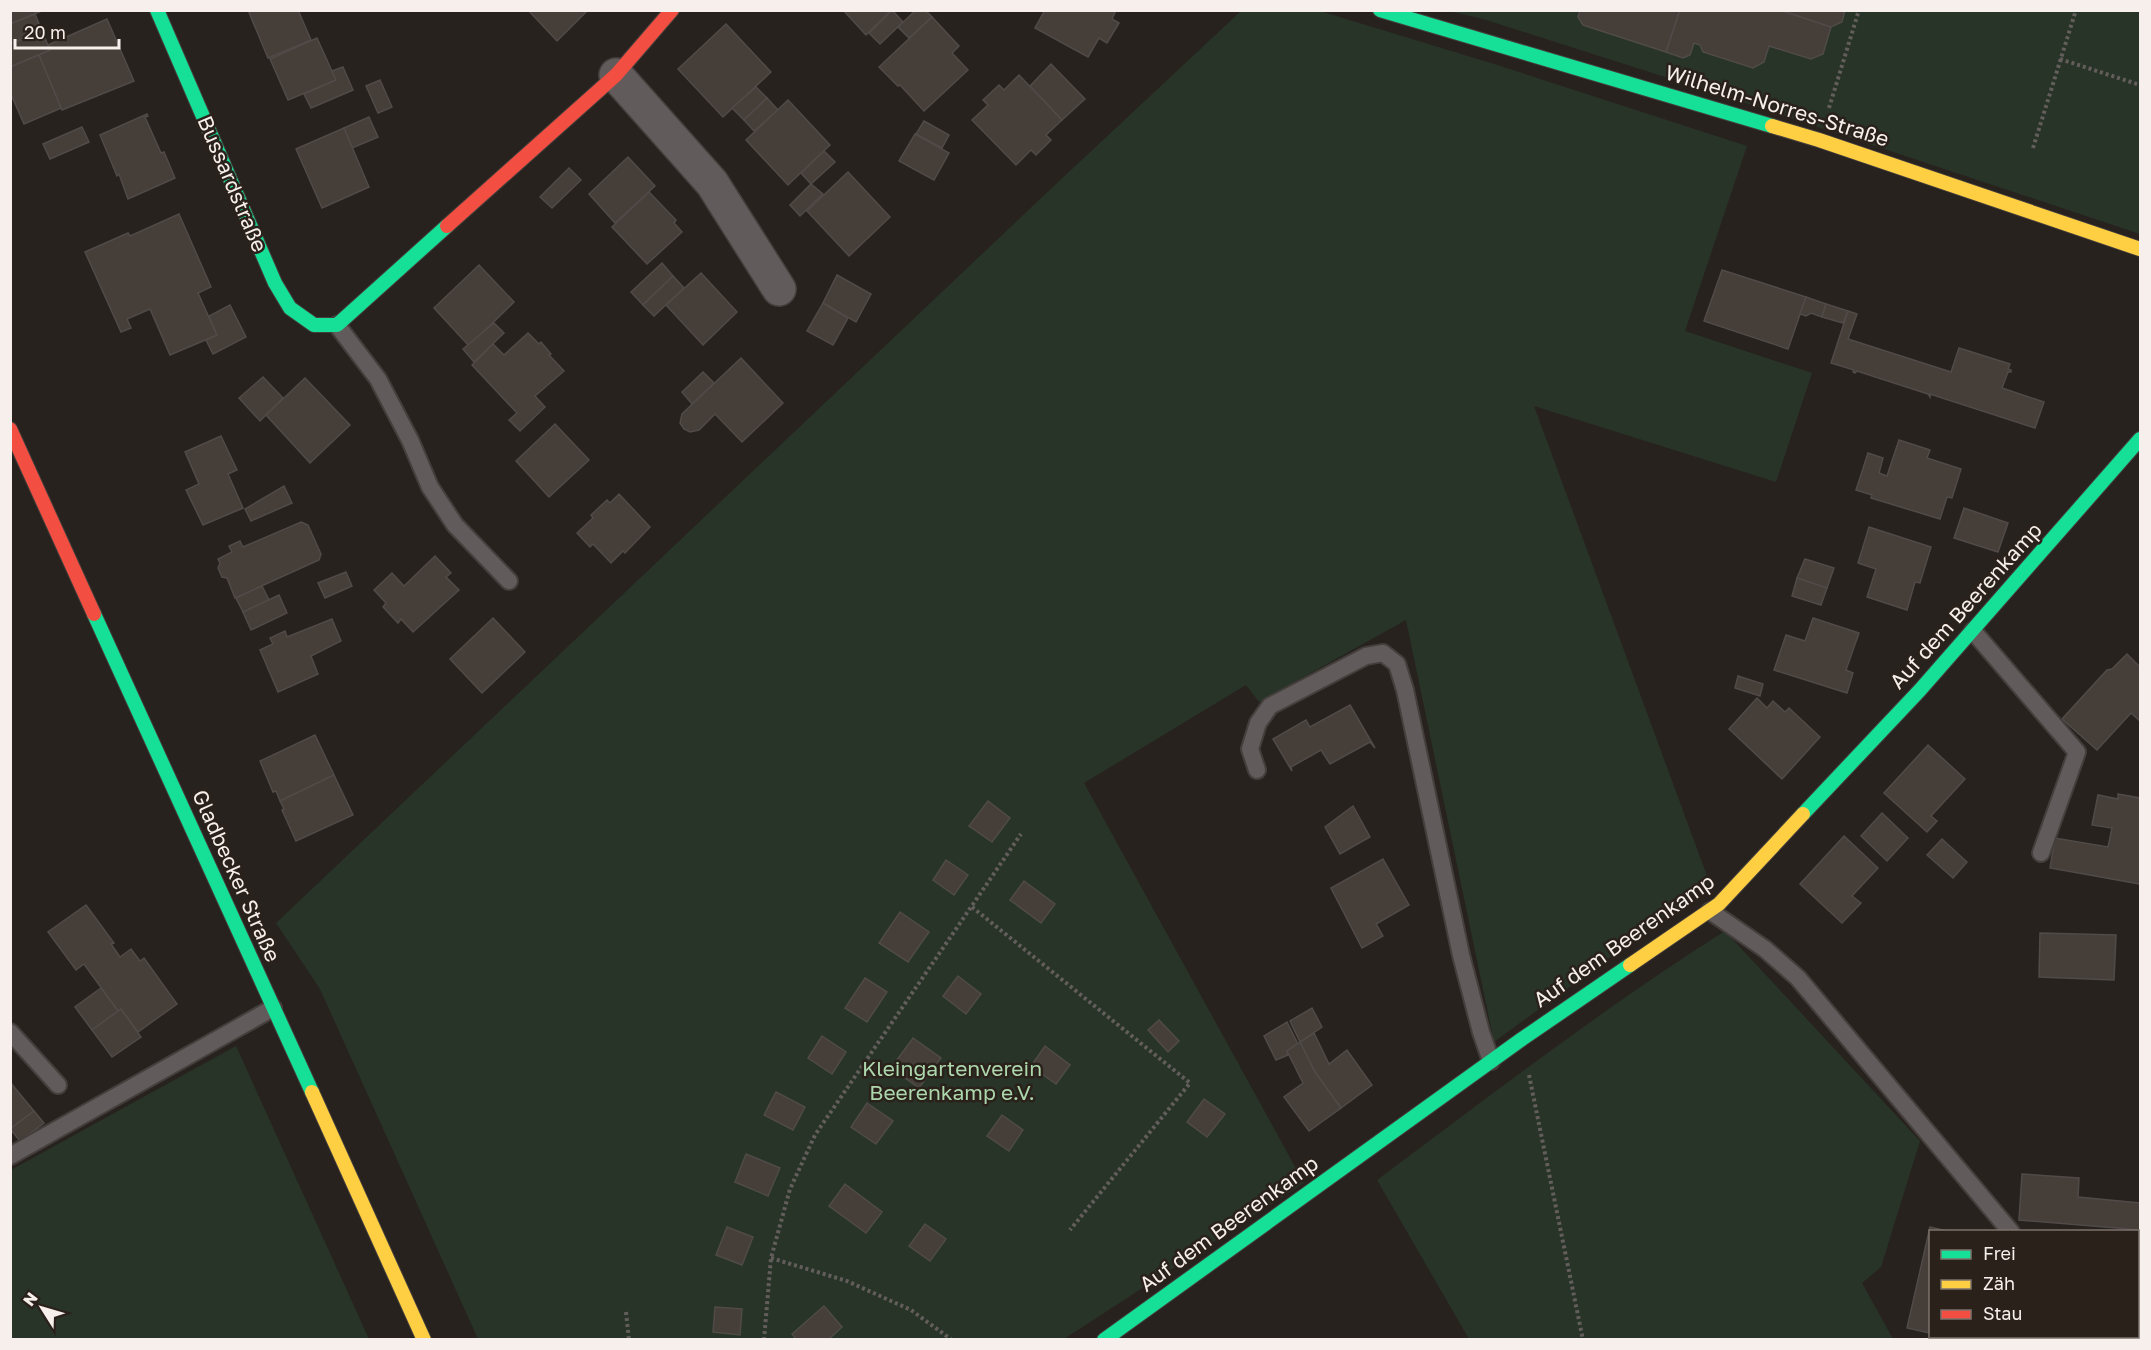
<svg xmlns="http://www.w3.org/2000/svg" width="2151" height="1350" font-family="'Golos Text',sans-serif">
<style>
.green{fill:#283428}
.building{fill:#453e39;stroke:#504b48;stroke-width:1.5}
.lines{fill:none;stroke-linecap:round;stroke-linejoin:round}
.lane-casing{stroke:#443f3c;stroke-width:20}
.street-casing{stroke:#443f3c;stroke-width:36}
.fast-casing{stroke:#443f3c;stroke-width:16}
.slow-casing{stroke:#443f3c;stroke-width:16}
.jam-casing{stroke:#443f3c;stroke-width:16}
.path{stroke:#635e5c;stroke-width:4;stroke-dasharray:3 3;stroke-linecap:butt}
.lane{stroke:#615c5b;stroke-width:16}
.street{stroke:#615c5b;stroke-width:33}
.fast{stroke:#16e098;stroke-width:14}
.slow{stroke:#ffcf43;stroke-width:14}
.jam{stroke:#f24e42;stroke-width:14}
.labels{text-anchor:middle;stroke-width:5;stroke-linejoin:round;paint-order:stroke}
.street-label{font-size:21px;fill:#f7efeb;stroke:#2b211b}
.park-label{font-size:21px;fill:#acd7ac;stroke:#2b211b}
</style>
<rect width="100%" height="100%" fill="#28221e"/>
<g class="green">
<path d="M 1241,11 L 1320,11 L 1494,64 L 1747,146 L 1685,331 L 1812,373 L 1776,482 L 1534,406 L 1710,884 L 1494,1042 L 1406,620 L 1259,702 L 1246,685 L 1084,783 L 1304,1183 L 1064,1339 L 478,1339 L 320,989 L 276,923 L 1039,200 Z"/>
<path d="M 1449,11 L 2140,11 L 2140,234 L 1734,99 L 1483,19 Z"/>
<path d="M 1725,931 L 1920,1141 L 1881,1267 L 1862,1283 L 1893,1339 L 1469,1339 L 1377,1180 C 1492,1094 1605,1007 1725,931 Z"/>
<path d="M 236,1046 L 369,1339 L 11,1339 L 11,1170 Z"/>
</g>
<g class="building">
<path d="M 10,10 L 44,10 L 10,24 Z"/>
<path d="M 248,10 L 298,10 L 311,40 L 268,58 Z"/>
<path d="M 528,10 L 588,10 L 557,41 Z"/>
<path d="M 843,10 L 892,10 L 866,35 Z"/>
<path d="M 892,10 L 903,22 L 880,44 L 869,33 Z"/>
<path d="M 916,10 L 925,10 L 932,17 L 909,38 L 898,27 Z"/>
<path d="M 1045,10 L 1116,10 L 1112,19 L 1119,23 L 1107,43 L 1099,38 L 1088,57 L 1035,28 Z"/>
<path d="M 1580,10 L 1680,10 L 1666,52 L 1583,25 L 1578,17 Z"/>
<path d="M 1680,10 L 1780,10 L 1831,27 L 1823,54 L 1811,59 L 1769,46 L 1764,62 L 1753,68 L 1703,52 L 1700,45 L 1694,43 L 1690,55 L 1683,58 L 1666,52 Z"/>
<path d="M 1780,10 L 1845,10 L 1842,22 L 1831,27 Z"/>
<path d="M 35,14 L 42,31 L 10,44 L 10,24 Z"/>
<path d="M 932,17 L 959,46 L 952,53 L 968,70 L 924,111 L 900,85 L 898,86 L 879,67 Z"/>
<path d="M 107,19 L 134,81 L 62,110 L 39,55 L 50,50 L 48,45 Z"/>
<path d="M 726,24 L 771,72 L 723,117 L 678,69 Z"/>
<path d="M 42,31 L 50,50 L 10,67 L 10,44 Z"/>
<path d="M 317,38 L 336,80 L 288,100 L 270,59 Z"/>
<path d="M 39,55 L 61,108 L 24,124 L 10,92 L 10,67 Z"/>
<path d="M 1051,64 L 1085,99 L 1062,120 L 1030,86 Z"/>
<path d="M 343,67 L 353,90 L 311,108 L 304,94 L 336,80 L 332,71 Z"/>
<path d="M 1019,75 L 1062,120 L 1046,135 L 1051,140 L 1036,155 L 1031,150 L 1016,165 L 972,120 L 988,105 L 983,100 L 999,85 L 1004,90 Z"/>
<path d="M 380,80 L 392,107 L 378,113 L 366,86 Z"/>
<path d="M 756,87 L 767,98 L 744,120 L 732,108 Z"/>
<path d="M 767,98 L 778,110 L 754,131 L 744,120 Z"/>
<path d="M 788,100 L 830,145 L 788,185 L 746,140 Z"/>
<path d="M 147,114 L 148,116 L 145,117 L 161,153 L 164,152 L 175,178 L 128,199 L 119,174 L 117,176 L 100,135 Z"/>
<path d="M 369,117 L 378,137 L 352,148 L 344,128 Z"/>
<path d="M 924,121 L 949,135 L 942,148 L 916,134 Z"/>
<path d="M 82,127 L 89,142 L 50,159 L 43,144 Z"/>
<path d="M 344,128 L 369,187 L 322,208 L 296,149 Z"/>
<path d="M 915,134 L 949,153 L 934,180 L 899,161 Z"/>
<path d="M 824,151 L 835,162 L 811,184 L 801,173 Z"/>
<path d="M 628,157 L 655,186 L 615,223 L 589,194 Z"/>
<path d="M 569,168 L 581,180 L 552,208 L 540,197 Z"/>
<path d="M 848,172 L 890,217 L 849,256 L 807,211 Z"/>
<path d="M 811,184 L 823,194 L 800,216 L 790,205 Z"/>
<path d="M 649,192 L 676,220 L 674,223 L 682,232 L 647,264 L 612,227 Z"/>
<path d="M 179,214 L 211,287 L 198,293 L 217,335 L 170,355 L 150,309 L 127,319 L 131,328 L 121,332 L 85,252 L 128,233 L 130,236 Z"/>
<path d="M 662,263 L 673,276 L 643,305 L 631,292 Z"/>
<path d="M 479,265 L 514,302 L 469,346 L 434,308 Z"/>
<path d="M 1722,270 L 1806,297 L 1788,349 L 1704,321 Z"/>
<path d="M 701,273 L 737,312 L 703,345 L 666,305 Z"/>
<path d="M 837,275 L 871,294 L 856,322 L 823,303 Z"/>
<path d="M 673,276 L 684,288 L 654,316 L 643,305 Z"/>
<path d="M 1806,297 L 1826,304 L 1822,317 L 1811,313 L 1806,316 L 1800,314 Z"/>
<path d="M 823,303 L 848,318 L 833,345 L 807,331 Z"/>
<path d="M 1826,304 L 1848,311 L 1843,323 L 1822,317 Z"/>
<path d="M 230,305 L 246,337 L 213,354 L 206,340 L 217,335 L 209,316 Z"/>
<path d="M 1848,311 L 1857,314 L 1848,339 L 1951,372 L 1959,348 L 2010,364 L 2008,369 L 2011,370 L 2011,372 L 2008,372 L 2002,388 L 2044,402 L 2035,428 L 1930,394 L 1930,397 L 1928,394 L 1857,371 L 1855,373 L 1853,372 L 1854,370 L 1831,363 Z"/>
<path d="M 494,323 L 504,333 L 474,362 L 463,349 Z"/>
<path d="M 528,333 L 539,344 L 541,342 L 551,354 L 549,355 L 564,371 L 535,396 L 545,407 L 520,431 L 509,420 L 517,413 L 472,365 L 493,344 L 504,355 Z"/>
<path d="M 741,358 L 783,403 L 742,442 L 715,414 L 699,430 L 690,432 L 684,429 L 680,423 L 682,414 Z"/>
<path d="M 703,372 L 714,383 L 692,404 L 682,392 Z"/>
<path d="M 263,377 L 283,398 L 260,421 L 239,398 Z"/>
<path d="M 305,378 L 350,425 L 310,463 L 266,415 Z"/>
<path d="M 555,424 L 589,460 L 549,497 L 516,461 Z"/>
<path d="M 221,436 L 237,470 L 228,474 L 243,508 L 203,525 L 186,490 L 199,484 L 185,452 Z"/>
<path d="M 1899,440 L 1930,450 L 1927,458 L 1961,469 L 1952,498 L 1947,497 L 1940,519 L 1871,498 L 1872,495 L 1856,490 L 1868,453 L 1883,458 L 1879,473 L 1887,476 Z"/>
<path d="M 284,486 L 292,503 L 251,521 L 245,509 Z"/>
<path d="M 619,494 L 650,527 L 625,553 L 623,551 L 611,563 L 593,544 L 590,547 L 577,533 L 593,518 L 591,515 L 607,500 L 610,503 Z"/>
<path d="M 1964,508 L 2008,523 L 1998,552 L 1954,538 Z"/>
<path d="M 301,522 L 308,525 L 321,554 L 319,560 L 235,598 L 227,578 L 222,577 L 218,568 L 220,563 L 218,559 L 232,552 L 229,546 L 240,541 L 243,547 Z"/>
<path d="M 1869,527 L 1931,547 L 1920,583 L 1915,582 L 1907,610 L 1867,597 L 1876,569 L 1858,563 Z"/>
<path d="M 435,556 L 451,573 L 446,577 L 459,590 L 413,632 L 401,619 L 398,623 L 383,607 L 386,603 L 374,590 L 392,573 L 404,586 Z"/>
<path d="M 1805,559 L 1834,568 L 1827,588 L 1797,578 Z"/>
<path d="M 346,572 L 352,586 L 325,598 L 318,583 Z"/>
<path d="M 1797,578 L 1827,588 L 1821,605 L 1792,596 Z"/>
<path d="M 262,586 L 269,600 L 243,612 L 236,598 Z"/>
<path d="M 279,595 L 287,613 L 251,630 L 243,612 Z"/>
<path d="M 493,618 L 525,652 L 482,693 L 450,659 Z"/>
<path d="M 1813,618 L 1859,633 L 1846,670 L 1853,673 L 1847,693 L 1774,670 L 1786,635 L 1805,641 Z"/>
<path d="M 332,619 L 341,641 L 311,656 L 318,674 L 278,692 L 260,650 L 273,644 L 270,638 L 285,631 L 287,637 Z"/>
<path d="M 2127,654 L 2140,667 L 2140,721 L 2131,713 L 2097,750 L 2062,719 L 2107,670 L 2112,669 Z"/>
<path d="M 1738,676 L 1763,684 L 1760,696 L 1735,688 Z"/>
<path d="M 1757,698 L 1767,708 L 1773,701 L 1785,712 L 1789,708 L 1820,737 L 1782,779 L 1729,729 Z"/>
<path d="M 1350,705 L 1375,748 L 1370,742 L 1330,764 L 1321,750 L 1291,767 L 1292,771 L 1273,739 L 1306,720 L 1310,727 Z"/>
<path d="M 315,735 L 334,775 L 280,801 L 276,791 L 273,792 L 260,761 Z"/>
<path d="M 1928,745 L 1965,779 L 1931,816 L 1937,821 L 1927,832 L 1884,793 Z"/>
<path d="M 334,775 L 353,815 L 296,841 L 282,810 L 284,809 L 280,801 Z"/>
<path d="M 2118,794 L 2140,798 L 2140,884 L 2050,868 L 2055,838 L 2108,847 L 2112,828 L 2092,825 L 2098,795 L 2118,799 Z"/>
<path d="M 988,801 L 1010,818 L 992,842 L 969,826 Z"/>
<path d="M 1353,806 L 1370,837 L 1340,854 L 1325,827 Z"/>
<path d="M 1882,813 L 1908,838 L 1887,861 L 1861,836 Z"/>
<path d="M 1844,836 L 1878,868 L 1852,896 L 1861,903 L 1842,923 L 1800,884 Z"/>
<path d="M 1942,839 L 1967,862 L 1953,878 L 1927,855 Z"/>
<path d="M 1383,859 L 1409,905 L 1376,924 L 1383,936 L 1362,948 L 1331,888 Z"/>
<path d="M 946,860 L 968,875 L 954,895 L 933,880 Z"/>
<path d="M 1024,881 L 1055,904 L 1041,923 L 1010,900 Z"/>
<path d="M 86,905 L 114,943 L 111,944 L 120,957 L 131,949 L 140,961 L 144,958 L 177,1004 L 138,1032 L 121,1009 L 118,1011 L 84,964 L 76,970 L 48,932 Z"/>
<path d="M 900,912 L 929,932 L 908,962 L 879,943 Z"/>
<path d="M 2040,933 L 2116,935 L 2114,980 L 2039,977 Z"/>
<path d="M 958,976 L 981,994 L 966,1014 L 943,996 Z"/>
<path d="M 865,978 L 887,992 L 867,1022 L 845,1008 Z"/>
<path d="M 101,988 L 118,1011 L 92,1030 L 75,1007 Z"/>
<path d="M 1312,1008 L 1322,1027 L 1300,1042 L 1290,1021 Z"/>
<path d="M 121,1009 L 141,1037 L 112,1057 L 92,1030 Z"/>
<path d="M 1159,1020 L 1179,1041 L 1168,1052 L 1148,1030 Z"/>
<path d="M 1287,1022 L 1298,1044 L 1287,1051 L 1288,1055 L 1276,1060 L 1264,1036 Z"/>
<path d="M 1314,1033 L 1329,1064 L 1347,1050 L 1372,1085 L 1341,1108 L 1315,1072 L 1300,1042 Z"/>
<path d="M 822,1036 L 846,1052 L 832,1074 L 808,1058 Z"/>
<path d="M 913,1038 L 941,1058 L 919,1088 L 891,1068 Z"/>
<path d="M 1300,1042 L 1315,1072 L 1341,1108 L 1309,1131 L 1284,1097 L 1303,1083 L 1287,1051 Z"/>
<path d="M 1045,1046 L 1070,1065 L 1056,1084 L 1031,1066 Z"/>
<path d="M 10,1082 L 34,1111 L 10,1129 Z"/>
<path d="M 776,1092 L 805,1107 L 793,1130 L 764,1115 Z"/>
<path d="M 1204,1099 L 1225,1114 L 1207,1137 L 1187,1122 Z"/>
<path d="M 867,1103 L 893,1121 L 876,1144 L 851,1127 Z"/>
<path d="M 34,1111 L 44,1123 L 20,1141 L 10,1129 Z"/>
<path d="M 1002,1115 L 1023,1130 L 1009,1151 L 987,1136 Z"/>
<path d="M 746,1154 L 780,1168 L 768,1196 L 735,1182 Z"/>
<path d="M 2022,1174 L 2079,1178 L 2078,1197 L 2140,1203 L 2140,1230 L 2019,1220 Z"/>
<path d="M 845,1184 L 882,1212 L 866,1233 L 829,1206 Z"/>
<path d="M 925,1224 L 946,1239 L 930,1261 L 909,1246 Z"/>
<path d="M 727,1227 L 753,1237 L 742,1265 L 716,1255 Z"/>
<path d="M 1930,1227 L 1951,1232 L 1930,1232 L 1930,1333 L 1907,1328 Z"/>
<path d="M 824,1306 L 842,1327 L 828,1340 L 797,1340 L 792,1334 Z"/>
<path d="M 715,1307 L 742,1309 L 740,1335 L 713,1332 Z"/>
<path d="M 2138,1329 L 2140,1330 L 2140,1340 L 2029,1340 L 2030,1336 L 2138,1336 Z"/>
</g>
<g class="lines">
<g class="lane-casing">
<g id="lane">
<path d="M 337,325 L 378,379 L 410,440 L 430,487 L 455,525 L 509,581"/>
<path d="M 1973,631 L 2077,752 L 2041,853"/>
<path d="M 1257,770 L 1250,749 L 1258,723 L 1270,706 L 1366,656 L 1383,653 L 1397,664 L 1405,690 L 1461,955 L 1481,1032 L 1491,1061"/>
<path d="M 1710,911 L 1765,949 L 1798,978 L 2011,1232"/>
<path d="M 10,1032 L 58,1085"/>
<path d="M 10,1156 L 273,1008"/>
<path d="M 2138,1275 L 2140,1276"/>
</g>
</g>
<g class="street-casing">
<path id="street" d="M 616,75 L 712,183 L 779,289"/>
</g>
<g class="fast-casing">
<g id="fast">
<path d="M 157,10 L 275,283 L 290,308 L 314,325 L 337,325 L 447,226"/>
<path d="M 1380,10 L 1772,126"/>
<path d="M 94,614 L 312,1092"/>
<path d="M 1803,814 L 1920,690 L 2140,439"/>
<path d="M 1104,1340 L 1522,1039 L 1630,965"/>
</g>
</g>
<g class="slow-casing">
<g id="slow">
<path d="M 1772,126 L 1819,140 L 2140,249"/>
<path d="M 1630,965 L 1719,904 L 1803,814"/>
<path d="M 312,1092 L 424,1340"/>
</g>
</g>
<g class="jam-casing">
<g id="jam">
<path d="M 447,226 L 616,75 L 672,10"/>
<path d="M 10,429 L 94,614"/>
</g>
</g>
<g class="path">
<path d="M 2060,59 L 2140,85"/>
<path d="M 1829,108 L 1859,10"/>
<path d="M 2033,148 L 2076,10"/>
<path d="M 972,907 L 1190,1083 L 1070,1230"/>
<path d="M 1529,1075 L 1583,1340"/>
<path d="M 771,1258 L 847,1281 L 911,1310 L 952,1340"/>
<path d="M 626,1312 L 629,1340"/>
<path d="M 764,1340 L 771,1258 L 790,1189 L 815,1135 L 1021,834"/>
</g>
<use href="#lane" class="lane"/>
<use href="#street" class="street"/>
<use href="#fast" class="fast"/>
<use href="#slow" class="slow"/>
<use href="#jam" class="jam"/>
</g>
<g class="labels">
<g class="street-label">
<text transform="translate(1777 106) rotate(17)" y="7">Wilhelm-Norres-Straße</text>
<text transform="translate(232 184) rotate(67)" y="7">Bussardstraße</text>
<text transform="translate(1966 606) rotate(-48)" y="7">Auf dem Beerenkamp</text>
<text transform="translate(236 876) rotate(66)" y="7">Gladbecker Straße</text>
<text transform="translate(1624 941) rotate(-35)" y="7">Auf dem Beerenkamp</text>
<text transform="translate(1229 1224) rotate(-36)" y="7">Auf dem Beerenkamp</text>
</g>
<g class="park-label">
<text x="952" y="1076">Kleingartenverein<tspan x="952" dy="24">Beerenkamp e.V.</tspan></text>
</g>
</g>
<rect width="2151" height="1350" fill="none" stroke="#f7efeb" stroke-width="24"/>
<rect x="1929" y="1230" width="210" height="108" fill="#2b211b" stroke="#7d736e" stroke-width="1.5"/>
<rect x="1941" y="1250" width="30" height="9" fill="#16e098" stroke="#7d736e" stroke-width="1.5"/>
<text x="1983" y="1260" font-size="18" fill="#f7efeb">Frei</text>
<rect x="1941" y="1280" width="30" height="9" fill="#ffcf43" stroke="#7d736e" stroke-width="1.5"/>
<text x="1983" y="1290" font-size="18" fill="#f7efeb">Zäh</text>
<rect x="1941" y="1310" width="30" height="9" fill="#f24e42" stroke="#7d736e" stroke-width="1.5"/>
<text x="1983" y="1320" font-size="18" fill="#f7efeb">Stau</text>
<g transform="translate(42 1308) rotate(307)" stroke="#2b211b" stroke-width="4.5" paint-order="stroke">
<path d="M0-4.5L10 22L0 15L-10 22Z" fill="#f7efeb"/>
<text y="-9" font-size="16" font-weight="bold" text-anchor="middle" fill="#f7efeb">N</text>
</g>
<path d="M15 39v9h104v-9" fill="none" stroke="#f7efeb" stroke-width="3"/>
<text x="24" y="39" font-size="18" fill="#f7efeb" stroke="#2b211b" stroke-width="4.5" paint-order="stroke">20 m</text>
</svg>
